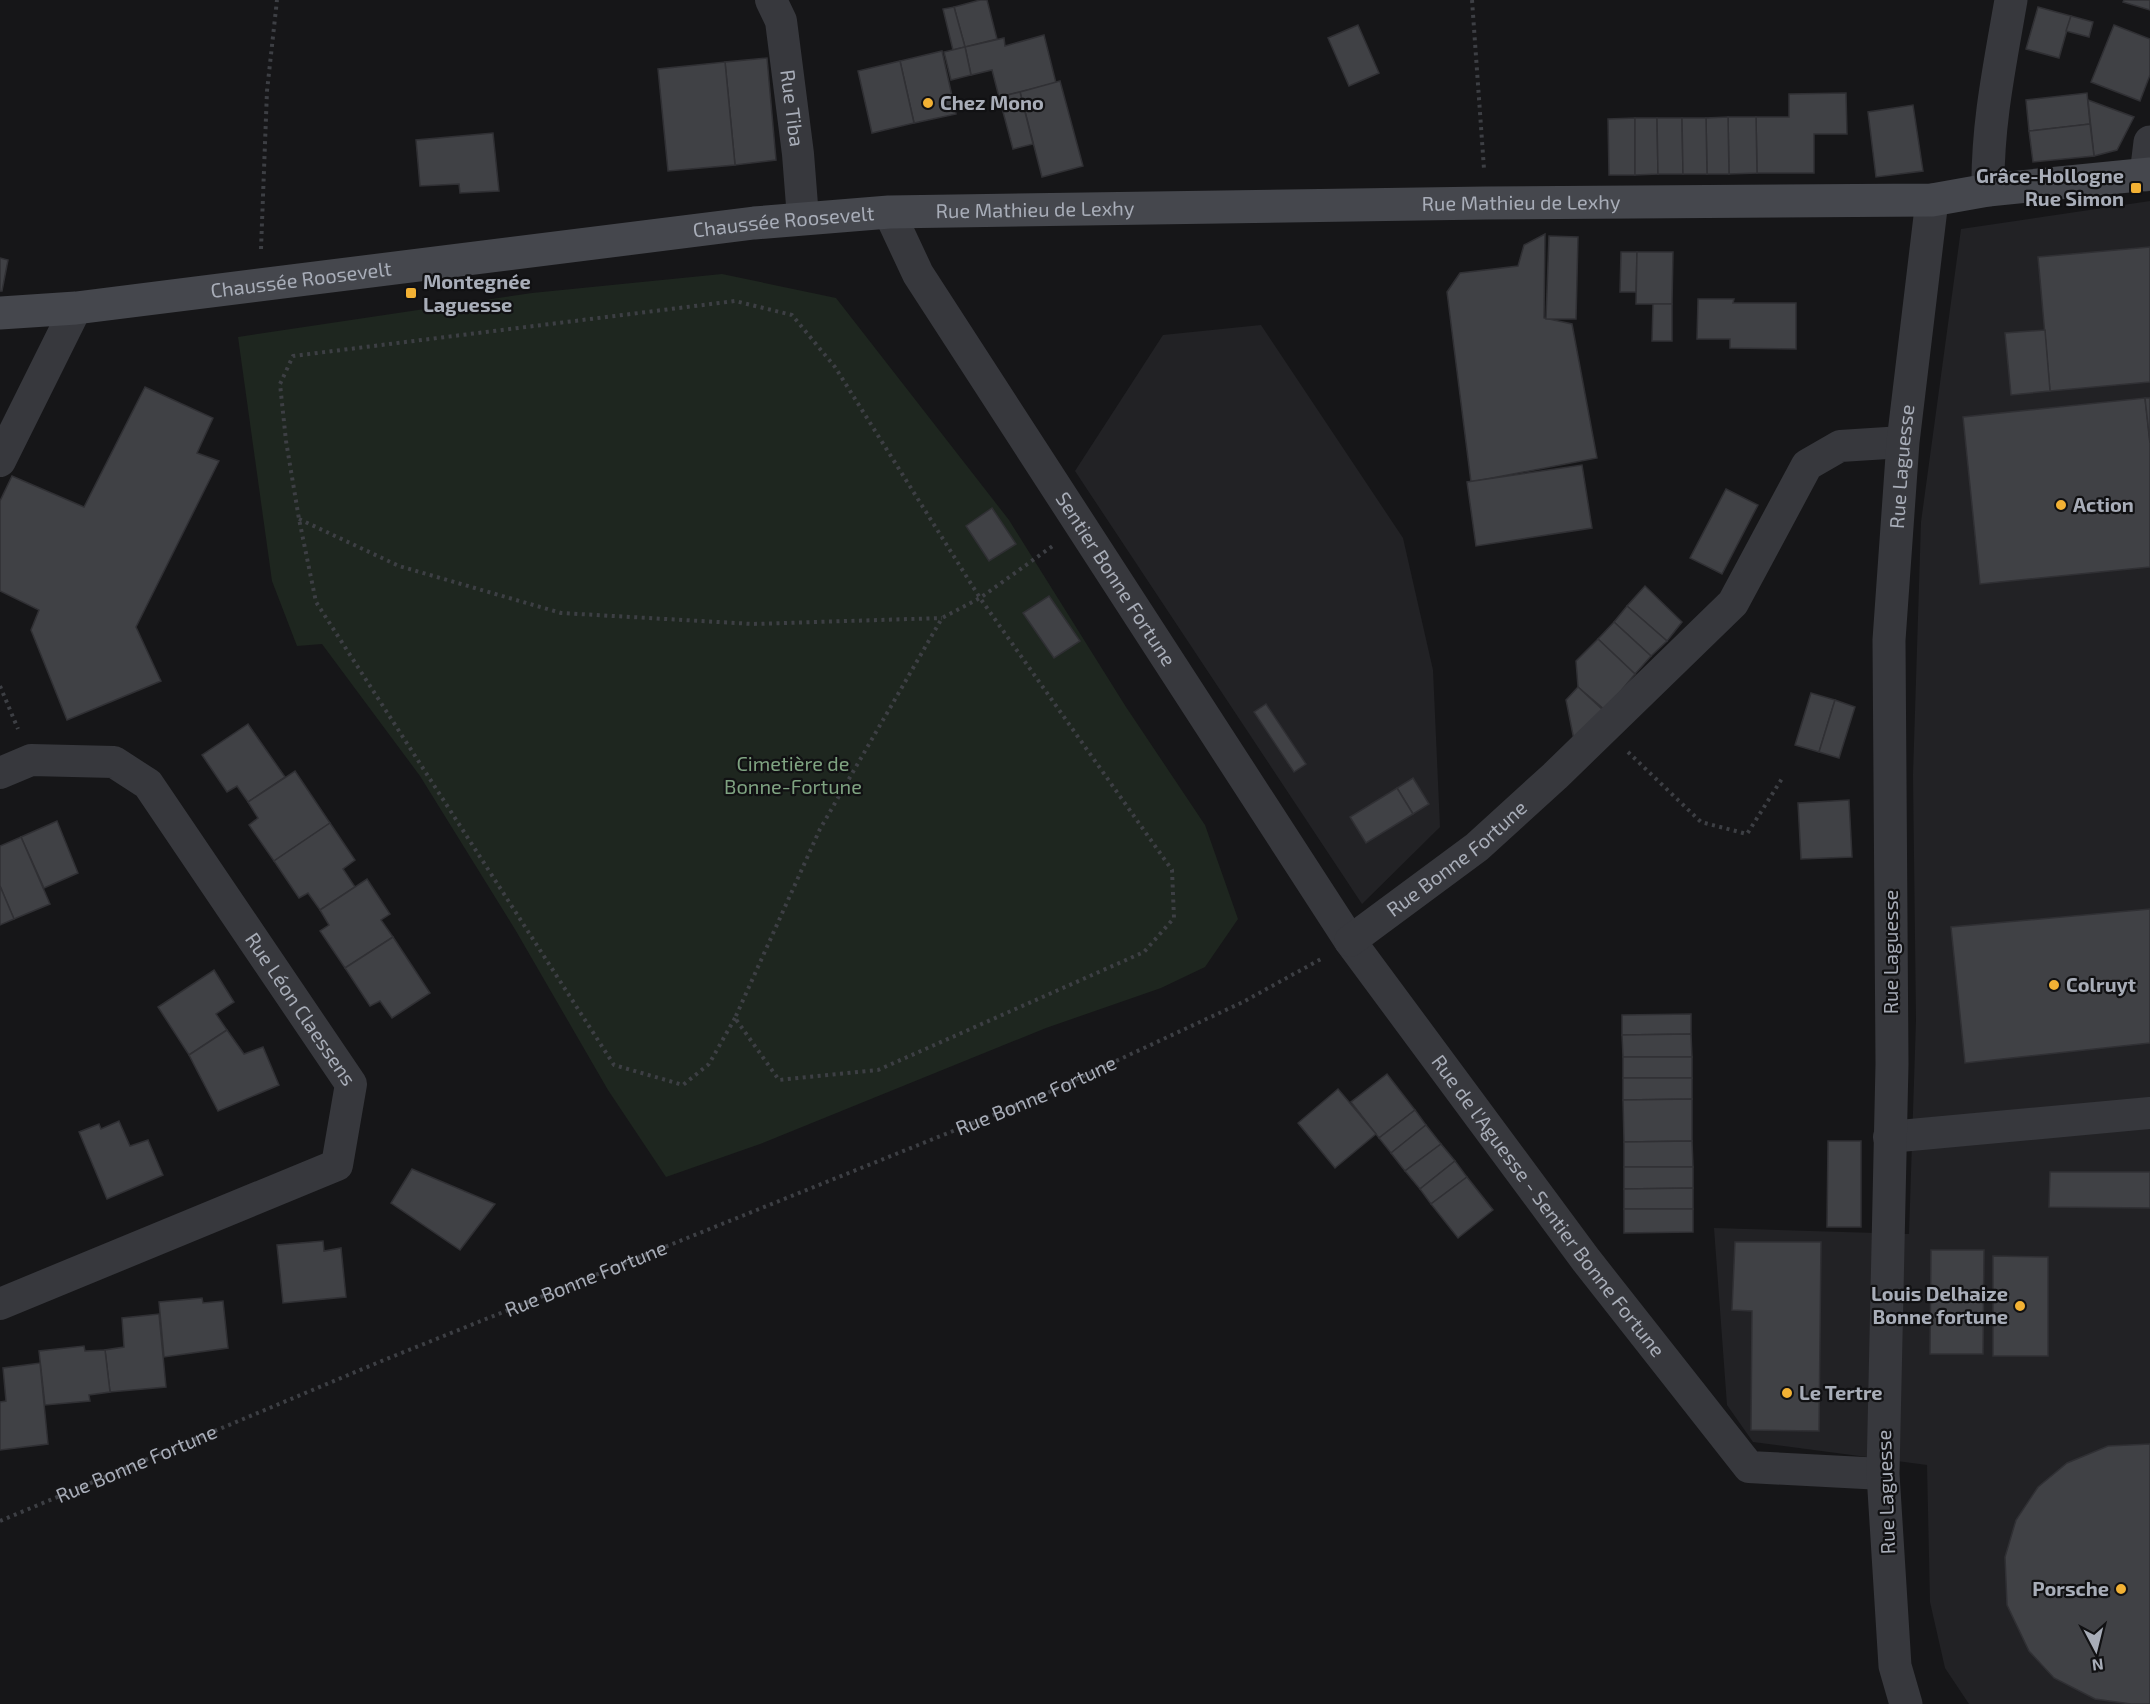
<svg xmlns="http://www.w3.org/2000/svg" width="2150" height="1704" font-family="'Exo 2',sans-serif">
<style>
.built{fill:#222225}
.green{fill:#1e261f}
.building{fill:#404145;stroke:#303034;stroke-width:1.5}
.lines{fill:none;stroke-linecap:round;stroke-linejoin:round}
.path{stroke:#3d3f44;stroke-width:4;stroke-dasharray:3 4.5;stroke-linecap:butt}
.minor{stroke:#37383d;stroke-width:32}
.tertiary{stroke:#37383d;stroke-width:33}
.secondary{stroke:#45474d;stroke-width:33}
.poi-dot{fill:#f2b134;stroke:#111113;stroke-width:2}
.labels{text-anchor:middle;stroke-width:4.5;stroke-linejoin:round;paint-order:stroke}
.poi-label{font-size:20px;font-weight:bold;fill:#a8adb8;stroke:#111113;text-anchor:start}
.street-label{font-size:20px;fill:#a8adb8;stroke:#111113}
.park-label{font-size:20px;fill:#7fa381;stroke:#111113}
</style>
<rect width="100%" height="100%" fill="#161618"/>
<g class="built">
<path d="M 2150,201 L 2150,1704 L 1969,1704 L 1945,1668 L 1930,1602 L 1927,1465 L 1753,1442 L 1727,1405 L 1714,1228 L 1909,1234 L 1916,1020 L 1913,775 L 1921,522 L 1961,229 Z"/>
<path d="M 1261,325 L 1403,538 L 1433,670 L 1440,827 L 1362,904 L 1075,471 L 1163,335 Z"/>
</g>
<path class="green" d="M 722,274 L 836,298 L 1009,520 L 1126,707 L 1205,825 L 1238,919 L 1205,967 L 1161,988 L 1046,1028 L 760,1144 L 666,1177 L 608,1090 L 516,931 L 420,776 L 322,644 L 297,646 L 272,581 L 238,337 L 532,293 Z"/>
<g class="building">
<path d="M 980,0 L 987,0 L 997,39 L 965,47 L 954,7 Z"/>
<path d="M 2124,0 L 2150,0 L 2150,10 L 2123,2 Z"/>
<path d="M 954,7 L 965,47 L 953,50 L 943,9 Z"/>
<path d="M 2038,7 L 2071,16 L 2059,58 L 2026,49 Z"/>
<path d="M 2071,16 L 2093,22 L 2089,37 L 2066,31 Z"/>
<path d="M 1358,25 L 1379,73 L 1349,86 L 1328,38 Z"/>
<path d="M 2114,25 L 2150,39 L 2150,75 L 2140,101 L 2091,82 Z"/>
<path d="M 1044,35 L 1056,83 L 999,97 L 992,70 L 971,75 L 965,47 L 1004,38 L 1005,46 Z"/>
<path d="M 965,47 L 971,75 L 951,80 L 944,52 Z"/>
<path d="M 942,51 L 956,114 L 914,123 L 900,61 Z"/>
<path d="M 767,58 L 776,160 L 735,165 L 725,62 Z"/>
<path d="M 900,61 L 914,123 L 872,133 L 858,71 Z"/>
<path d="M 725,62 L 735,165 L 668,171 L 658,69 Z"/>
<path d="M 1060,81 L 1083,166 L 1042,177 L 1020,92 Z"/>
<path d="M 1020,92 L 1033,144 L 1013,149 L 999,97 Z"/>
<path d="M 1846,93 L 1847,134 L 1814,134 L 1814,173 L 1757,173 L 1756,117 L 1789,117 L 1789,94 Z"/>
<path d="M 2087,93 L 2090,124 L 2029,131 L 2026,100 Z"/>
<path d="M 2088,100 L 2134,117 L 2117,150 L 2094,156 Z"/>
<path d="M 1913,105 L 1923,171 L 1876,177 L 1868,112 Z"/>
<path d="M 1728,117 L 1756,117 L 1757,173 L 1729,174 Z"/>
<path d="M 1728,117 L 1729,174 L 1707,174 L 1706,118 Z"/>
<path d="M 1635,118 L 1635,175 L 1609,175 L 1608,119 Z"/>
<path d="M 1635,118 L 1657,118 L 1658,174 L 1635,175 Z"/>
<path d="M 1657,118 L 1682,118 L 1683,174 L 1658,174 Z"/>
<path d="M 1682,118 L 1706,118 L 1707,174 L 1683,174 Z"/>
<path d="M 2090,124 L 2094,156 L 2033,162 L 2029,131 Z"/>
<path d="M 493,133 L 499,191 L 460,193 L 459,184 L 420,186 L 416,140 Z"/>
<path d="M 1545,234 L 1544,318 L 1572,324 L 1597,458 L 1471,482 L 1447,292 L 1460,273 L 1518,266 L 1524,245 Z"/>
<path d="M 1549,236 L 1578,237 L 1576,319 L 1546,319 Z"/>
<path d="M 2150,247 L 2150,382 L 2050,391 L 2038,257 Z"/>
<path d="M 1621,252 L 1637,252 L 1636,292 L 1620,292 Z"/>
<path d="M 1637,252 L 1673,252 L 1672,304 L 1636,304 Z"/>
<path d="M 0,258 L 8,260 L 2,291 L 0,291 Z"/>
<path d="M 1698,299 L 1734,299 L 1733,303 L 1796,303 L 1796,349 L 1730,348 L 1730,339 L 1697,339 Z"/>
<path d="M 1653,304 L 1672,304 L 1672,341 L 1652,341 Z"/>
<path d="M 2045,330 L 2050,391 L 2011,395 L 2005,333 Z"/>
<path d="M 145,387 L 213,418 L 197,453 L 219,461 L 136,627 L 161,681 L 67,720 L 31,630 L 39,610 L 0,591 L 0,501 L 12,476 L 84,507 Z"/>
<path d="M 2145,398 L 2150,443 L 2150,567 L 1980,584 L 1963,417 Z"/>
<path d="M 2145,398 L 2150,398 L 2150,443 Z"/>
<path d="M 1582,465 L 1592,528 L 1476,546 L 1467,482 Z"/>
<path d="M 1726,489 L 1758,505 L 1722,574 L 1690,558 Z"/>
<path d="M 992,508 L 1016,544 L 989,561 L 966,526 Z"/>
<path d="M 1645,586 L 1682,622 L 1667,641 L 1627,606 Z"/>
<path d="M 1049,596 L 1080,641 L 1054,658 L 1023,613 Z"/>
<path d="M 1627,606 L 1667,641 L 1651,656 L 1614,622 Z"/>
<path d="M 1614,622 L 1651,656 L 1635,674 L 1598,639 Z"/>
<path d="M 1598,639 L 1635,674 L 1605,710 L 1578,687 L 1576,661 Z"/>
<path d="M 1578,687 L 1603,710 L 1574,740 L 1566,700 Z"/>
<path d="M 1811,693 L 1835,700 L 1819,752 L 1795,745 Z"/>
<path d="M 1835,700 L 1855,707 L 1839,758 L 1819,752 Z"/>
<path d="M 1266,704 L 1306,764 L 1294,772 L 1254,712 Z"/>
<path d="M 248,724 L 285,777 L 248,802 L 237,786 L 227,792 L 202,755 Z"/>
<path d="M 295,771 L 330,823 L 274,861 L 249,825 L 258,818 L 248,802 Z"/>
<path d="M 1413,778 L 1429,804 L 1413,814 L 1397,788 Z"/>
<path d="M 1397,788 L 1413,814 L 1366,843 L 1350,817 Z"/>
<path d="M 1849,800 L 1852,857 L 1801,859 L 1798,803 Z"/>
<path d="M 57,821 L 78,873 L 44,888 L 21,837 Z"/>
<path d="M 330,823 L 355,860 L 343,869 L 355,887 L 320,910 L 308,893 L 299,898 L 274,861 Z"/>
<path d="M 21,837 L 50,904 L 14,919 L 0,886 L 0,846 Z"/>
<path d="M 367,879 L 390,914 L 381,920 L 393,937 L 345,968 L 320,931 L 329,925 L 320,910 Z"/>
<path d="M 0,886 L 14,919 L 0,925 Z"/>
<path d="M 2150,909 L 2150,1043 L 1965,1063 L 1951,927 Z"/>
<path d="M 393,937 L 430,993 L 392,1018 L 380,1001 L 370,1006 L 345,968 Z"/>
<path d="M 214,970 L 234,1002 L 216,1014 L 227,1030 L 189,1055 L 158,1007 Z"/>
<path d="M 1691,1014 L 1691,1034 L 1622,1035 L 1622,1015 Z"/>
<path d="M 227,1030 L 244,1054 L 263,1047 L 279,1085 L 218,1111 L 189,1055 Z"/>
<path d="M 1691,1034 L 1692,1057 L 1623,1057 L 1622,1035 Z"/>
<rect x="1623" y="1057" width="69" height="21"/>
<path d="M 1387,1074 L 1415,1110 L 1379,1138 L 1351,1102 Z"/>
<path d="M 1623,1078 L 1692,1078 L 1692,1099 L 1623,1100 Z"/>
<path d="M 1338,1089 L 1376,1134 L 1335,1168 L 1298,1123 Z"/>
<path d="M 1692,1099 L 1692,1141 L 1624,1142 L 1623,1100 Z"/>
<path d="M 1415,1110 L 1426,1125 L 1391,1153 L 1379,1138 Z"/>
<path d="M 119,1121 L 130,1146 L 148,1140 L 163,1175 L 107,1199 L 79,1132 L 99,1124 L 101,1129 Z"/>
<path d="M 1426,1125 L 1441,1144 L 1405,1171 L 1391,1153 Z"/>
<path d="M 1692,1141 L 1693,1167 L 1624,1167 L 1624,1142 Z"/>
<path d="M 1828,1141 L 1861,1141 L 1861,1227 L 1827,1227 Z"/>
<path d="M 1441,1144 L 1455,1161 L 1420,1189 L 1405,1171 Z"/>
<path d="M 1455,1161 L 1467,1177 L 1431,1204 L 1420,1189 Z"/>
<path d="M 1624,1167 L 1693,1167 L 1693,1188 L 1624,1189 Z"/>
<path d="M 412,1169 L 495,1204 L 460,1250 L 391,1203 Z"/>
<path d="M 2050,1172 L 2150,1172 L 2150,1208 L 2049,1207 Z"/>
<path d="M 1467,1177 L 1493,1210 L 1458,1238 L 1431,1204 Z"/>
<path d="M 1693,1188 L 1693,1209 L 1624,1209 L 1624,1189 Z"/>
<path d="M 1624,1209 L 1693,1209 L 1693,1232 L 1624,1233 Z"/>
<path d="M 323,1241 L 324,1251 L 341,1248 L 346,1297 L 283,1303 L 277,1245 Z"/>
<path d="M 1735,1242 L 1821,1242 L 1819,1431 L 1751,1430 L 1752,1311 L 1732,1310 Z"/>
<path d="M 1931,1250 L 1984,1250 L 1983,1354 L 1930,1354 Z"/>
<path d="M 1993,1256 L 2048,1257 L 2048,1356 L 1993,1356 Z"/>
<path d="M 202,1298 L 203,1303 L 223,1301 L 228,1348 L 164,1357 L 159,1302 Z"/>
<path d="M 159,1314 L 166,1387 L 110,1392 L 105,1350 L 124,1347 L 122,1318 Z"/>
<path d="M 84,1346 L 85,1351 L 105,1350 L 110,1392 L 89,1395 L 90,1401 L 45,1405 L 39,1351 Z"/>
<path d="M 40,1363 L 48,1444 L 0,1450 L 0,1402 L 6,1401 L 3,1368 Z"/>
<path d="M 2150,1444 L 2150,1704 L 2131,1704 L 2095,1699 L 2054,1678 L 2029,1651 L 2007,1605 L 2005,1557 L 2016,1520 L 2038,1487 L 2067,1463 L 2108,1446 Z"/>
</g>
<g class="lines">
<g class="path">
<path d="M 1472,0 L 1484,169"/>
<path d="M 261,249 L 267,91 L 277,0"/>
<path d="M 299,519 L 399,566 L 561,613 L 753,624 L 942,618"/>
<path d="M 0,686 L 18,729"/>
<path d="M 1628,752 L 1701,822 L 1747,834 L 1783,777"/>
<path d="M 735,1018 L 709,1064 L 683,1085 L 614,1065 L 316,602 L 299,519 L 286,441 L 280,384 L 293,356 L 735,301 L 792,315 L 835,367 L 980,598 L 1172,870 L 1174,918 L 1144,952 L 878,1070 L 779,1080 L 735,1018 L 820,829 L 942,618 L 980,598 L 1054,545"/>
<path id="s1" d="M 0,1521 L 384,1360 L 1045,1094 L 1243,1002 L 1321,959"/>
</g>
<g class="minor">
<path id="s2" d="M 771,0 L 781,21 L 798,154 L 803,218"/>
<path id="s3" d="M 889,212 L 918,274 L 1350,941 L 1586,1260 L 1749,1467 L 1883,1474"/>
<path d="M 0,461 L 76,308"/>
<path id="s4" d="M 0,773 L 31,760 L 114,762 L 148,784 L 351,1084 L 337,1165 L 0,1304"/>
<path id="s5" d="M 1350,941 L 1477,847 L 1555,776 L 1733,603 L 1807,465 L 1840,446 L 1903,442"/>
<path d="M 1889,1137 L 2150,1113"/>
</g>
<g class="tertiary">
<path d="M 2146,175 L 2150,142"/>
<path d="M 1988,190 C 1987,125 2000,64 2011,0"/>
<path id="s6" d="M 1906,1704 L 1895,1666 L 1883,1474 L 1892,1064 L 1889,640 L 1903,442 L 1932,200"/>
</g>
<path class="secondary" id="s7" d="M 0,313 L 76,308 L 754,223 L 889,212 L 1486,203 L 1932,200 L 1988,190 L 2150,174"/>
</g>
<g class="poi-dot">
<circle cx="928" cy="103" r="6"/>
<rect x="2130" y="182" width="12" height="12" rx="3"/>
<rect x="405" y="287" width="12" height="12" rx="3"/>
<circle cx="2061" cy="505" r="6"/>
<circle cx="2054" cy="985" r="6"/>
<circle cx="2020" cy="1306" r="6"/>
<circle cx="1787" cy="1393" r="6"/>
<circle cx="2121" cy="1589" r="6"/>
</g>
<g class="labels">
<g class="poi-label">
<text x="940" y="110">Chez Mono</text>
<text x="2124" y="183" text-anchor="end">Grâce-Hollogne<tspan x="2124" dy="23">Rue Simon</tspan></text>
<text x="423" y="289">Montegnée<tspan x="423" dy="23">Laguesse</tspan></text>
<text x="2073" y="512">Action</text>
<text x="2066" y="992">Colruyt</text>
<text x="2008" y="1301" text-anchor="end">Louis Delhaize<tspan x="2008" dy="23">Bonne fortune</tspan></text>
<text x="1799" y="1400">Le Tertre</text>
<text x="2109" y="1596" text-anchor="end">Porsche</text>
</g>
<g class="street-label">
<text dy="7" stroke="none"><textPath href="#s2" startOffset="111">Rue Tiba</textPath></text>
<text dy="7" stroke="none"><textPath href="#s7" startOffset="1527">Rue Mathieu de Lexhy</textPath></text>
<text dy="7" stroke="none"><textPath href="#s7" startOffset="1041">Rue Mathieu de Lexhy</textPath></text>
<text dy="7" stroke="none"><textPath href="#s7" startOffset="789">Chaussée Roosevelt</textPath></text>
<text dy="7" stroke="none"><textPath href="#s7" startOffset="303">Chaussée Roosevelt</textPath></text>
<text dy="7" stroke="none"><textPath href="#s6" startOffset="1240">Rue Laguesse</textPath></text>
<text dy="7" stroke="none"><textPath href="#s3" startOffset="432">Sentier Bonne Fortune</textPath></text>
<text dy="7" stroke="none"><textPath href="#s5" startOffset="135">Rue Bonne Fortune</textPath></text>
<text transform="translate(1891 952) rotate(-90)" y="7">Rue Laguesse</text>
<text dy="7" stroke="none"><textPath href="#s4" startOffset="429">Rue Léon Claessens</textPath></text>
<text dy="7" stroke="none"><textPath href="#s1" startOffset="1120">Rue Bonne Fortune</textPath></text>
<text dy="7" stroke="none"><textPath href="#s3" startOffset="1194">Rue de l'Aguesse - Sentier Bonne Fortune</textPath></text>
<text dy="7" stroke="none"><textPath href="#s1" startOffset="634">Rue Bonne Fortune</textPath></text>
<text dy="7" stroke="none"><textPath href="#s1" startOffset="148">Rue Bonne Fortune</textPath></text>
<text transform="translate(1886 1492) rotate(-92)" y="7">Rue Laguesse</text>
</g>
<g class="park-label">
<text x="793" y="771">Cimetière de<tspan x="793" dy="23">Bonne-Fortune</tspan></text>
</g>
</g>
<g transform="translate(2096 1650) rotate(173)" stroke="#111113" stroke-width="4.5" paint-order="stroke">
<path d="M0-4.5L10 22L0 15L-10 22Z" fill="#a8adb8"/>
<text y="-9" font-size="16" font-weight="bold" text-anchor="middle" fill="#a8adb8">N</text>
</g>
</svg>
